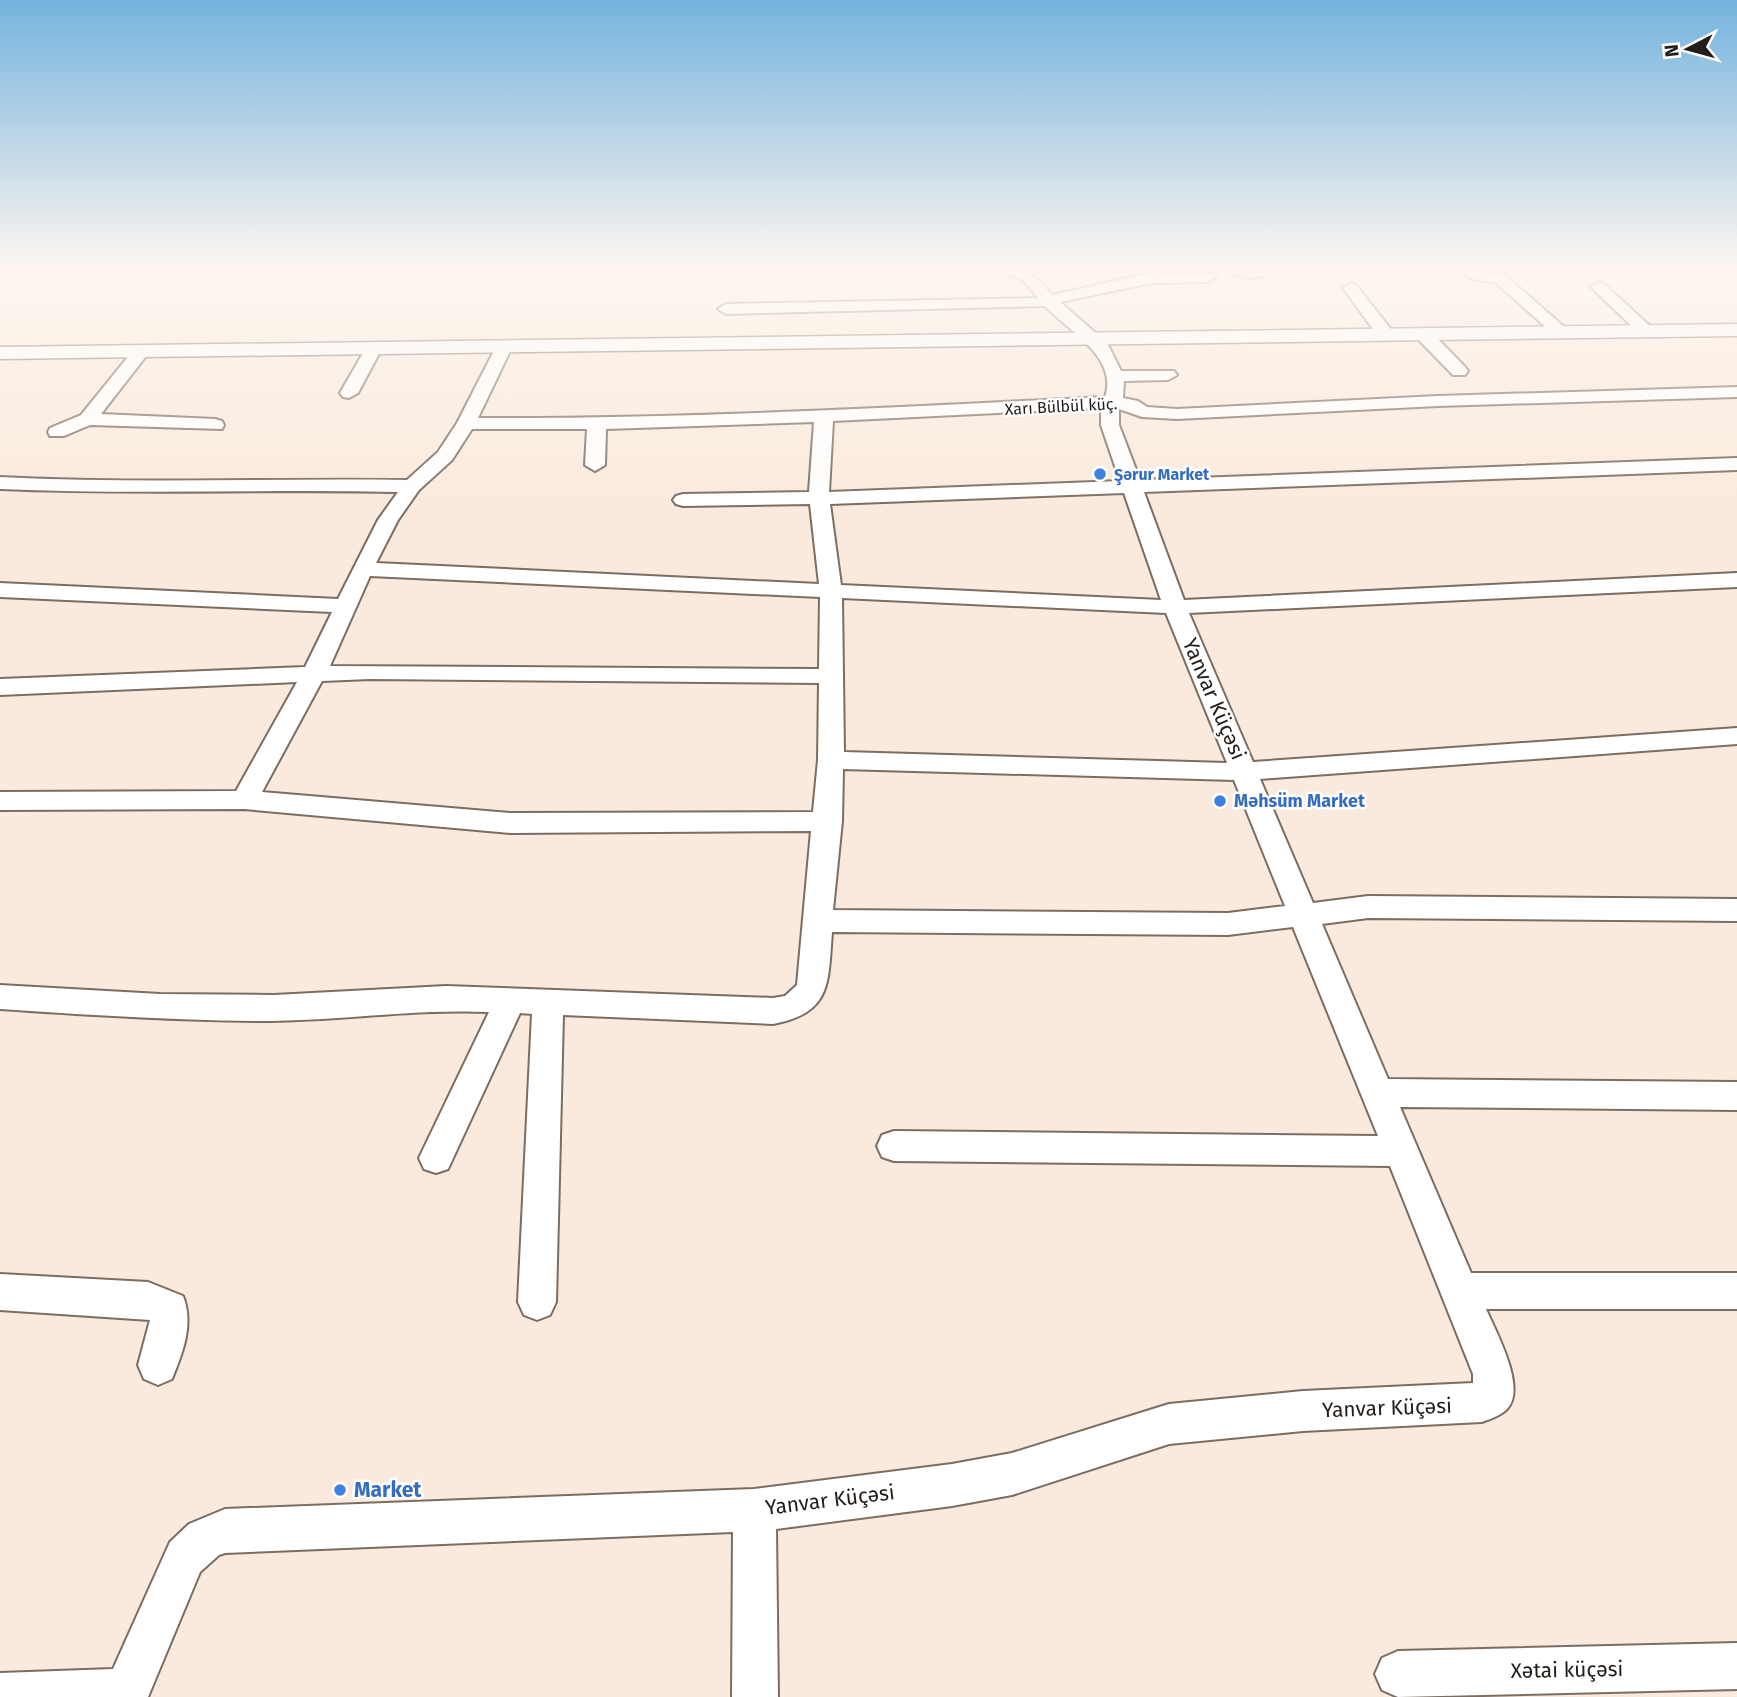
<svg xmlns="http://www.w3.org/2000/svg" width="1737" height="1697" font-family="'Fira Sans',sans-serif">
<style>
.lines{fill:none;stroke-linecap:round;stroke-linejoin:round}
.minor-casing{stroke:#7b6d62;stroke-width:4}
.tertiary-casing{stroke:#7b6d62;stroke-width:3}
.minor{fill:#fff;fill-rule:evenodd}
.tertiary{fill:#fff;fill-rule:evenodd}
.shop-dot{fill:#3f7fe0;stroke:#fff;stroke-width:2.5}
.labels{text-anchor:middle;stroke-width:5;stroke-linejoin:round;paint-order:stroke}
.far-street-label{font-size:16px;fill:#221d18;stroke:#fff}
.far-shop-label{font-size:16px;font-weight:bold;fill:#366cbe;stroke:#fff;text-anchor:start}
.shop-label{font-size:18px;font-weight:bold;fill:#366cbe;stroke:#fff;text-anchor:start}
.near-street-label{font-size:21px;fill:#221d18;stroke:#fff}
.near-shop-label{font-size:21px;font-weight:bold;fill:#366cbe;stroke:#fff;text-anchor:start}
</style>
<rect width="100%" height="100%" fill="#faeadd"/>
<g class="lines">
<g class="minor-casing">
<g id="minor">
<path d="M 986,266 C 1021,266 1029,268 1052,295 L 1151,273 L 1213,274 L 1216,277 L 1208,282 L 1151,283 L 1060,302 L 1107,343 L 1121,371 L 1174,371 L 1177,375 L 1168,380 L 1124,381 L 1123,398 L 1138,401 L 1147,407 L 1177,409 L 1438,396 L 1737,387 L 1737,397 L 1438,406 L 1177,419 L 1142,417 L 1119,409 L 1119,425 L 1140,480 L 1737,458 L 1737,470 L 1144,492 L 1184,600 L 1737,573 L 1737,587 L 1189,613 L 1253,762 L 1737,728 L 1737,744 L 1260,779 L 1313,903 L 1368,896 L 1737,899 L 1737,921 L 1368,918 L 1322,924 L 1388,1079 L 1737,1082 L 1737,1110 L 1400,1107 L 1471,1273 L 1737,1273 L 1737,1309 L 1486,1309 C 1496,1332 1527,1388 1507,1409 C 1500,1416 1490,1419 1482,1422 L 1303,1431 L 1169,1444 L 1012,1495 L 952,1506 L 776,1529 L 778,1697 L 732,1697 L 733,1532 L 225,1553 L 219,1555 L 200,1572 L 148,1697 L 0,1697 L 0,1673 L 113,1669 L 170,1542 L 189,1524 L 225,1509 L 754,1489 L 952,1464 L 1012,1453 L 1169,1404 L 1303,1391 L 1473,1383 L 1473,1374 L 1390,1166 L 894,1161 L 882,1157 L 877,1146 L 882,1135 L 894,1131 L 1378,1136 L 1293,927 L 1228,935 L 832,932 C 828,983 832,1013 773,1024 L 563,1015 L 556,1302 L 550,1315 L 537,1320 L 524,1315 L 518,1302 L 532,1014 L 520,1013 L 448,1169 L 436,1173 L 424,1169 L 419,1158 L 489,1012 C 416,1009 344,1020 271,1021 C 181,1021 90,1015 0,1009 L 0,985 L 160,994 L 274,995 L 446,986 L 773,998 L 785,996 L 797,985 L 811,831 L 510,833 L 244,809 L 0,810 L 0,792 L 236,791 L 297,682 L 0,695 L 0,679 L 305,667 L 332,612 L 0,597 L 0,583 L 338,599 L 378,520 L 398,492 C 265,489 132,495 0,489 L 0,477 C 136,484 271,478 407,480 L 438,452 L 457,423 L 496,347 L 504,342 L 512,347 L 478,418 C 687,419 896,407 1105,397 C 1119,357 1067,330 1045,306 L 726,314 L 718,309 L 726,304 L 1038,298 L 1023,280 ZM 1101,408 L 1101,425 L 1120,481 L 829,492 L 833,421 ZM 814,422 L 809,492 L 683,494 L 676,496 L 673,500 L 676,504 L 683,506 L 810,504 L 819,584 L 376,563 L 398,520 L 419,490 L 452,460 L 472,429 L 587,429 L 585,465 L 595,471 L 605,465 L 606,429 ZM 1124,493 L 1161,600 L 841,585 L 830,504 ZM 370,576 L 820,597 L 819,669 L 330,666 ZM 842,598 L 1166,613 L 1227,763 L 844,752 ZM 370,679 L 819,683 L 818,760 L 813,812 L 510,813 L 262,792 L 322,681 ZM 843,769 L 1234,780 L 1285,906 L 1228,913 L 833,910 L 842,821 Z"/>
<path d="M 1220,266 L 1262,267 L 1270,272 C 1257,283 1231,277 1220,266 Z"/>
<path d="M 1474,270 L 1506,276 L 1571,333 L 1563,338 L 1557,337 L 1496,283 L 1469,278 L 1466,275 L 1469,272 Z"/>
<path d="M 1599,282 L 1604,284 L 1652,328 L 1654,331 L 1652,334 L 1640,334 L 1594,290 L 1591,287 Z"/>
<path d="M 1351,283 L 1356,285 L 1393,332 L 1395,336 L 1393,340 L 1381,340 L 1343,288 Z"/>
<path d="M 1424,330 L 1430,331 L 1465,367 L 1468,371 L 1465,375 L 1453,375 L 1418,339 L 1416,335 Z"/>
<path d="M 374,343 L 382,348 L 358,393 L 349,398 L 343,397 L 340,393 L 366,348 Z"/>
<path d="M 142,346 L 150,351 L 101,414 L 215,419 L 222,421 L 224,425 L 222,429 L 90,425 L 64,436 L 50,436 L 48,432 L 50,428 L 81,415 L 136,347 Z"/>
<path d="M 0,1274 L 148,1282 L 183,1296 C 194,1324 183,1352 172,1379 L 158,1385 L 144,1379 L 138,1365 L 150,1320 L 0,1310 Z"/>
<path d="M 1737,1643 L 1737,1689 L 1398,1697 L 1382,1690 L 1375,1674 L 1382,1658 L 1398,1651 Z"/>
</g>
</g>
<g class="tertiary-casing">
<path id="tertiary" d="M 1737,324 L 1737,336 L 0,359 L 0,347 Z"/>
</g>
<use href="#minor" class="minor"/>
<use href="#tertiary" class="tertiary"/>
</g>
<linearGradient id="sky" x2="0" y2="1"><stop stop-color="#75b3de"/><stop offset="0.53" stop-color="#fdf6f0"/><stop offset="1" stop-color="#fdf6f0" stop-opacity="0"/></linearGradient>
<rect width="1737" height="504" fill="url(#sky)"/>
<g class="shop-dot">
<circle cx="1100" cy="474" r="7"/>
<circle cx="1220" cy="801" r="7"/>
<circle cx="340" cy="1490" r="7"/>
</g>
<g class="labels">
<g class="far-street-label">
<text transform="translate(1061 406) rotate(-3)" y="6">Xarı Bülbül küç.</text>
</g>
<g class="far-shop-label">
<text x="1114" y="480">Şərur Market</text>
</g>
<g class="shop-label">
<text x="1234" y="807">Məhsüm Market</text>
</g>
<g class="near-street-label">
<text transform="translate(1214 699) rotate(67)" y="7">Yanvar Küçəsi</text>
<text transform="translate(1387 1408) rotate(-2)" y="7">Yanvar Küçəsi</text>
<text transform="translate(830 1500) rotate(-7)" y="7">Yanvar Küçəsi</text>
<text transform="translate(1567 1670) rotate(-1)" y="7">Xətai küçəsi</text>
</g>
<g class="near-shop-label">
<text x="354" y="1497">Market</text>
</g>
</g>
<g transform="translate(1688 49) rotate(264)" stroke="#ffffff" stroke-width="5" paint-order="stroke">
<path d="M0-5L12 26L0 18L-12 26Z" fill="#221d18"/>
<text y="-10" font-size="19" font-weight="bold" text-anchor="middle" fill="#221d18">N</text>
</g>
</svg>
